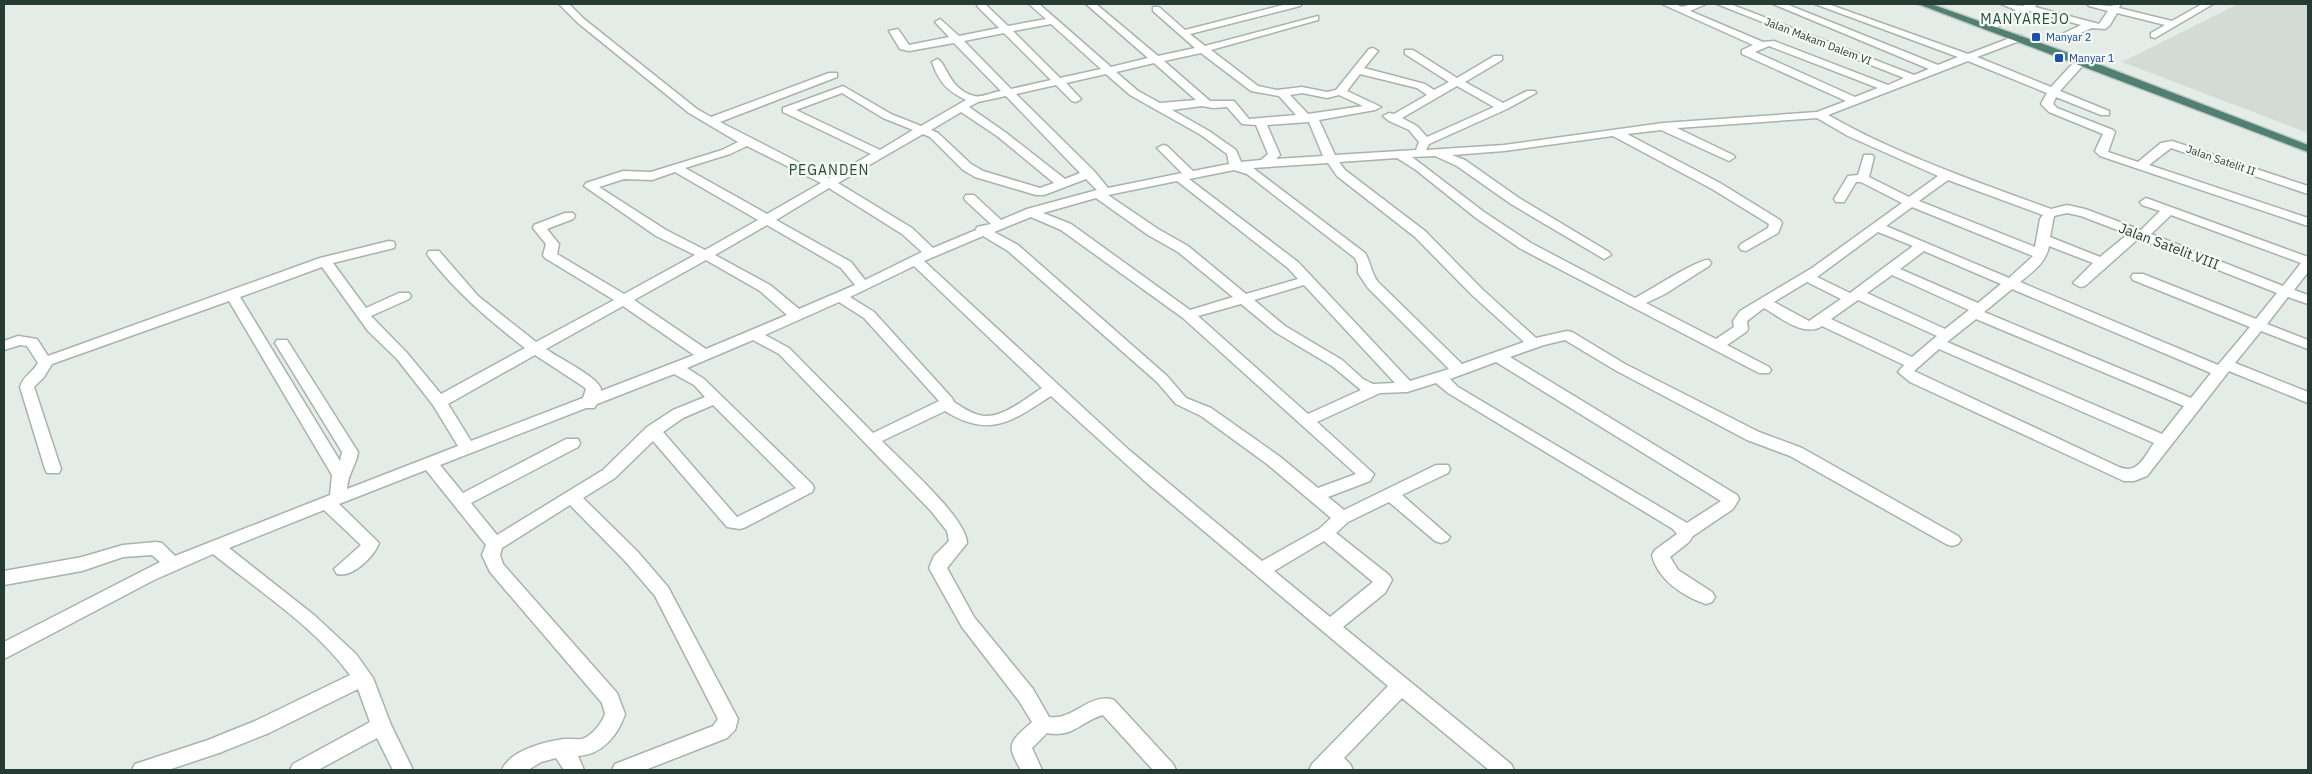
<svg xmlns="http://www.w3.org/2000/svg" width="2312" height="774" font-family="'IBM Plex Sans',sans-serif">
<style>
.built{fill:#d2dbd6}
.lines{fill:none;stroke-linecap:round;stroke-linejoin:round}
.minor-casing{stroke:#a7b3ad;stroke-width:3}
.trunk-casing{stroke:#c2c8c6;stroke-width:3}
.minor{fill:#fff;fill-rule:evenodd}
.trunk{fill:#508071;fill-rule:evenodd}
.transit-dot{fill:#1a4fb4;stroke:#f4f9f6;stroke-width:2}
.labels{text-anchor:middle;stroke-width:4.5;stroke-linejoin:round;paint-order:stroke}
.far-transit-label{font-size:11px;fill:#164399;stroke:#f4f9f6;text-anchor:start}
.far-street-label{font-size:11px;fill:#253b33;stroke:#f4f9f6}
.far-quarter-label{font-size:14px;letter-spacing:1px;fill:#234b3e;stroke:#f4f9f6}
.street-label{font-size:14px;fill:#253b33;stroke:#f4f9f6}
</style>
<rect width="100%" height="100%" fill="#e4ece7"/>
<path class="built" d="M 2238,4 L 2308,4 L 2308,133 L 2122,62 Z"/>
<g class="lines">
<g class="minor-casing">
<g id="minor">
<path d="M 559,4 L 569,4 L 584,19 L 697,109 L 711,117 L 829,73 L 837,73 L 837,77 L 720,122 L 829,178 L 871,154 L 783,112 L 783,108 L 843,86 L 891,114 L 921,126 L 966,100 C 947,91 939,82 932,62 L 937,59 C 946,61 948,89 974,96 C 981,98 993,92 1001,91 L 954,43 L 909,51 L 900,49 L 889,31 L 898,29 L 909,45 L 949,37 L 935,22 L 940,19 L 959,36 L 999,28 L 977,6 L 979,4 L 985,4 L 1008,26 L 1046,19 L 1029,4 L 1039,4 L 1111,67 L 1148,58 L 1086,4 L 1096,4 L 1158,56 L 1195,48 L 1153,11 L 1153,7 L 1159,7 L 1185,30 L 1287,4 L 1302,4 L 1300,6 L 1190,34 L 1205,46 L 1318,16 L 1318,20 L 1211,50 L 1258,86 L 1277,90 L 1302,87 L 1327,92 L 1336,90 L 1369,49 L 1373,48 L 1378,51 L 1364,68 L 1425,84 L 1434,90 L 1449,82 L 1405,54 L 1405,50 L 1413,50 L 1457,78 L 1494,56 L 1502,56 L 1502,60 L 1465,82 L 1503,103 L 1527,91 L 1535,91 L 1536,93 L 1507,109 L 1429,144 L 1426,150 L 1504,145 L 1663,123 L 1817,112 L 1846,101 L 1742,54 L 1742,50 L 1753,45 L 1662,4 L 1675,4 L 1682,7 L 1692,4 L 1706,4 L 1690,11 L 1763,42 L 1774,41 L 1888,85 L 1904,78 L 1717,4 L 1730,4 L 1914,75 L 1929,69 L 1773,4 L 1786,4 L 1938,65 L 1958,57 L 1815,4 L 1828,4 L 1968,54 L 2018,35 L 2022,36 L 2022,40 L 1977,57 L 2051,87 L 2077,59 L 2085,59 L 2085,63 L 2060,91 L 2109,111 L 2109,115 L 2101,115 L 2056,97 L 2053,104 L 2057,108 L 2113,130 L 2115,132 L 2108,152 L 2138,162 L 2161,143 L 2172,141 L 2308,186 L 2308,194 L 2171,148 L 2149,165 L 2308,218 L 2308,226 L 2100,156 L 2095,151 L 2103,134 L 2049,112 L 2041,104 L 2047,93 L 1968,61 L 1828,115 C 1898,155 1975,181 2051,209 L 2067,205 L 2085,209 L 2141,230 L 2160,211 L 2142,205 L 2140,202 L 2146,198 L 2308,257 L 2308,272 L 2294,290 L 2308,295 L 2308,304 L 2288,297 L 2267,324 L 2308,340 L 2308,349 L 2261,331 L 2235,363 L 2308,392 L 2308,403 L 2229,371 L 2147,476 L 2134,481 L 2124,481 L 1910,382 L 1898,372 L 1904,365 L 1822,326 C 1804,338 1780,317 1764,308 L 1747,321 L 1748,329 L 1746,332 L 1727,345 L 1769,367 L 1771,370 L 1769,373 L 1759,373 L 1521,249 L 1476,218 L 1416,170 L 1397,158 L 1339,162 L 1345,170 L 1425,231 L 1482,289 L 1536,338 L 1567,331 L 1572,332 L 1625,364 L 1759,432 L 1802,448 L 1958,536 L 1961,540 L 1958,544 L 1952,546 L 1946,544 L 1790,456 L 1747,440 L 1615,370 L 1565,340 L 1544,345 L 1510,357 L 1737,495 L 1739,499 L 1733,509 L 1693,536 L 1689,542 L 1670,557 L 1678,570 L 1712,592 L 1715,597 L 1712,602 L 1706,604 C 1684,597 1657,579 1652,555 L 1655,550 L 1677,534 L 1673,529 L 1448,393 L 1436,383 L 1407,392 L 1380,393 L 1317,422 L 1374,474 L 1370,481 L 1328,497 L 1344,510 L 1436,465 L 1448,465 L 1450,469 L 1448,473 L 1402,495 L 1450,537 L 1447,541 L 1441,543 L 1435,541 L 1389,502 L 1348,522 L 1336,533 L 1389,575 L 1392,580 L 1385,593 L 1343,627 L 1511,764 L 1514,770 L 1489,770 L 1402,698 L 1344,758 L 1350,764 L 1353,770 L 1309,770 L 1312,764 L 1388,686 L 1148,484 L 1051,396 C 1012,421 990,439 945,411 L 882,441 C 901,461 966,517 967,543 L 947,568 L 974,617 L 1033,689 L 1049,717 C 1074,721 1089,692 1114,700 L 1173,764 L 1176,770 L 1153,770 L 1103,715 C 1081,721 1074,738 1047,733 L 1032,748 L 1042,770 L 1021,770 C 1005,743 1010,742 1032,722 L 1019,701 L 962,627 L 929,568 L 934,556 L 949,541 L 947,531 L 931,511 L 779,354 L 753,340 L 687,368 L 704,379 L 812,484 L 814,488 L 812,492 L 746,527 L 740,529 L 727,527 L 653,441 L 615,478 L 583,498 L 637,551 L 668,587 L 738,719 L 735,730 L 727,738 L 645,770 L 612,770 L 615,764 L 713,726 L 718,719 L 655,596 L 625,561 L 570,505 L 502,548 L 500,555 L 503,564 L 617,693 L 625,714 C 618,735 602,755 578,756 L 584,770 L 564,770 L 556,758 L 541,762 L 528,770 L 502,770 C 509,752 540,743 558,740 C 566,738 574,740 582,739 C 592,736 602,723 605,714 L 602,703 L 490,572 L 482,555 L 486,545 L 426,470 L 339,504 L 379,543 C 374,557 352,578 337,574 L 334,569 L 361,545 L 324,510 L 229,548 L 314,615 L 356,654 L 373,678 L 391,725 L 413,770 L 393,770 L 377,738 L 318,770 L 290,770 L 293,764 L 370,722 L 358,689 L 269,733 L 219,753 L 168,770 L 132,770 L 135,764 L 208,740 L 255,721 L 350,675 C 315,627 259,591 213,554 L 154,580 L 4,659 L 4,642 L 160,562 L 152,555 L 123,557 L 82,571 L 4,585 L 4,571 L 82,557 L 123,545 L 156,542 L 162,543 L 175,556 L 330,495 L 332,475 L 229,301 L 52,364 L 44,377 L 34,387 L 61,469 L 59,473 L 47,473 L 45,469 L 20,387 C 23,376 32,373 38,363 L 27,346 L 20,345 L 4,350 L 4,341 L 18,336 L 37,339 L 48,356 L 320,258 L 389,241 L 394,242 L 395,245 L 394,248 L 333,263 L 366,308 L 399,293 L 409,293 L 411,296 L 409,299 L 371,316 L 407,353 L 441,394 L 525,348 C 490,321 457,293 429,257 L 427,254 L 429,251 L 439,251 L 478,296 L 536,342 L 614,300 L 545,258 L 543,255 L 546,244 L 533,228 L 534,225 L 565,213 L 573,213 L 575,216 L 573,219 L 547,229 L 559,244 L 557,254 L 624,294 L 695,255 L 656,236 L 584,186 L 586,183 L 623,171 L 651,172 L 722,150 L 738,142 L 689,113 L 578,23 ZM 1051,24 L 1101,69 L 1060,78 L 1013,31 ZM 1004,33 L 1051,80 L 1011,89 L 964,41 ZM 1769,46 L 1878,88 L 1855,97 L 1755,52 ZM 1201,53 L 1251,91 L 1279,96 L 1296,115 L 1249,119 L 1234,101 L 1210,101 L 1164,61 ZM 1154,63 L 1196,100 L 1160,103 L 1138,91 L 1116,72 ZM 1106,74 L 1130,95 L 1201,135 L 1227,154 L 1229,164 L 1193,171 L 1167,146 L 1163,145 L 1157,148 L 1182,173 L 1108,188 L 1094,171 L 1016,94 L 1056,85 L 1072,101 L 1076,102 L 1081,99 L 1066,83 ZM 1360,74 L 1417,88 L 1427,95 L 1394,114 L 1389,113 L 1383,116 L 1389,121 L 1409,130 L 1419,142 L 1416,150 L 1335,155 L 1319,120 L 1375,110 L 1381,107 L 1347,91 ZM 1457,86 L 1494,107 L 1427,137 L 1417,126 L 1402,118 ZM 842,93 L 883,118 L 913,130 L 880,150 L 796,110 ZM 1302,93 L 1327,98 L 1339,95 L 1363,106 L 1308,114 L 1290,95 ZM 1006,96 L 1080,173 L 1065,179 L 1005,132 L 969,107 L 978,102 ZM 1202,106 L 1213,108 L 1227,107 L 1242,124 L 1256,125 L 1268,154 L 1261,160 L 1241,162 L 1236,150 L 1209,131 L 1172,110 ZM 961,112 L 997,136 L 1054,183 L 1040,188 L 983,171 L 971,164 L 938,133 L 931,130 ZM 1817,118 L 1848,136 L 1938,176 L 1909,197 L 1869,177 L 1874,157 L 1872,155 L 1864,155 L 1858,175 L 1848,176 L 1834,199 L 1836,202 L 1844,202 L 1856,182 L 1861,182 L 1902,203 L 1812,268 L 1740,311 L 1733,321 L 1734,327 L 1716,339 L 1646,303 L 1665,294 L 1709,266 L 1711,263 L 1709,260 C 1699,258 1649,291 1635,298 L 1531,243 L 1484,212 L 1412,157 L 1435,156 L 1457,166 L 1511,204 L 1604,259 L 1611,255 L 1609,252 L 1519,198 L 1465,160 L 1452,155 L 1504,151 L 1613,136 L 1712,189 L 1769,224 L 1768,228 L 1741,244 L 1739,247 L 1741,250 L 1746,251 L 1778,233 L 1782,223 L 1780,220 L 1720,183 L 1627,134 L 1661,130 L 1729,161 L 1735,157 L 1733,155 L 1677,128 ZM 1309,122 L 1323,156 L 1276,159 L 1280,155 L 1267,125 ZM 923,134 L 930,137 L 963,170 L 975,177 L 1036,195 L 1044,195 L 1086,179 L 1097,190 L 1027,209 L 1001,220 L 974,195 L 966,195 L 964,198 L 966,201 L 991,224 L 977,227 L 976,230 L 933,248 L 912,228 L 838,183 ZM 747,146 L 821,183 L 767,214 L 685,168 L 730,154 ZM 1328,163 L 1337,176 L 1415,237 L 1472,295 L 1524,342 L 1462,364 L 1378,282 C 1371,273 1371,263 1365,253 L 1253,168 ZM 1234,170 L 1247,174 L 1355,258 L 1358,265 L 1358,273 L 1368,288 L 1449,369 L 1410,381 L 1298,262 L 1189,179 ZM 675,172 L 758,220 L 705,250 L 666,230 L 599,187 L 624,179 L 652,180 ZM 1948,180 L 2043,215 L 2040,219 L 2035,247 L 1919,201 ZM 1177,181 L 1288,268 L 1298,279 L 1246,294 L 1188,246 L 1158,229 L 1108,195 ZM 829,188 L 902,234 L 922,252 L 865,280 L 851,262 L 776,220 ZM 1096,198 L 1148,235 L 1178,252 L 1233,297 L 1190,310 L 1071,224 L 1043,213 ZM 1912,207 L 2033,256 L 2009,278 L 1886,226 ZM 2067,213 L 2081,216 L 2128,234 L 2100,257 L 2050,237 L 2054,216 ZM 2171,215 L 2301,263 L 2283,286 L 2151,234 ZM 1031,217 L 1061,230 L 1183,318 L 1356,474 L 1318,488 L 1279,456 L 1211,408 L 1186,398 L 1167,376 L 1018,245 L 994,232 ZM 767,225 L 841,268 L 855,285 L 799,309 L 770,285 L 715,255 ZM 1878,232 L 1913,246 L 1850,293 L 1817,277 ZM 983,236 L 1008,251 L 1157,382 L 1176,404 L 1201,416 L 1267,464 L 1331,518 L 1319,529 L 1262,561 L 1129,450 L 924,261 ZM 2138,239 L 2142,240 L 2277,293 L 2256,319 L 2143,274 L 2133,274 L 2131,277 L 2133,280 L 2250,327 L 2218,365 L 2020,282 C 2032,272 2046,263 2049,246 L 2093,263 L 2073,283 L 2080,287 L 2085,286 ZM 1924,251 L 2001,284 L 1978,303 L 1900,269 ZM 706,260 L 760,291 L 787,315 L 706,349 L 634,300 ZM 914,266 L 1042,388 C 1026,398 1000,421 979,415 C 970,413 962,407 954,402 L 952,398 L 874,312 L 850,297 ZM 322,267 L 368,331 L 397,359 L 433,405 L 458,446 L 347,489 C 348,473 356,466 358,452 L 287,340 L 277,340 L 275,343 L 342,452 L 340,461 L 240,297 ZM 1892,275 L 1969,310 L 1945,329 L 1867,293 ZM 1807,282 L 1841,299 L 1809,321 L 1774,302 ZM 1304,285 L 1395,383 L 1373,384 L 1363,379 L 1342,360 L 1285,326 L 1254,300 ZM 2012,289 L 2211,373 L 2191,398 L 1984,312 ZM 1858,300 L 1937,336 L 1912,357 L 1831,319 ZM 839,302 L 864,318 L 939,401 L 873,433 L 789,348 L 765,335 ZM 1241,304 L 1275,332 L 1332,366 L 1361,390 L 1308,414 L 1198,316 ZM 623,306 L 694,355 L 601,391 C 603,379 556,357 546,349 ZM 1976,319 L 2184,406 L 2162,434 L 1947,342 ZM 1939,349 L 2154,443 C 2144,457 2138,475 2119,467 L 1914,371 ZM 535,355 L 584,387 L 586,389 L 583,398 L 471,441 L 448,404 ZM 1496,362 L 1721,501 L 1687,523 L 1458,387 L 1450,379 ZM 674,374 L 694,385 L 705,397 L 673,410 L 647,427 L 603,470 L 497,535 L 471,503 L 578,447 L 580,443 L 578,439 L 566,439 L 463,493 L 440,465 L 586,408 L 594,408 L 597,404 ZM 713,405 L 796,488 L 737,517 L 663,432 L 683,418 ZM 1324,541 L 1373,582 L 1330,617 L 1274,571 Z"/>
<path d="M 2001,4 L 2023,6 L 2027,4 L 2037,4 L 2035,7 L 2099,24 L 2108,11 L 2089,6 L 2087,4 L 2110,6 L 2121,4 L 2119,8 L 2172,21 L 2202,4 L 2213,4 L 2155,38 L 2151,37 L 2151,33 L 2165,25 L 2117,13 L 2110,25 L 2105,29 L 2092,28 L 2062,41 L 2058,40 L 2058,36 L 2081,25 L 2030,11 L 1997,27 L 1991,27 L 1991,23 L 2016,10 Z"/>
</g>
</g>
<g class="trunk-casing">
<path id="trunk" d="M 1918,4 L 1931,4 L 2085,59 L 2308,145 L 2308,152 Z"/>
</g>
<use href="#minor" class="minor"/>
<use href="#trunk" class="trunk"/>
</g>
<g class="transit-dot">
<rect x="2031" y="32" width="10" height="10" rx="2.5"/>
<rect x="2054" y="53" width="10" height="10" rx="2.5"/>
</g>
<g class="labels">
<g class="far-transit-label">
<text x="2046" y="41">Manyar 2</text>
<text x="2069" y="62">Manyar 1</text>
</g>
<g class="far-street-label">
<text transform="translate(1818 41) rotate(21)" y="4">Jalan Makam Dalem VI</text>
<text transform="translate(2221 160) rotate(19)" y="4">Jalan Satelit II</text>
</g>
<g class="far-quarter-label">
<text x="2025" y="24">MANYAREJO</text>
<text x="829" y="175">PEGANDEN</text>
</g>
<g class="street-label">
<text transform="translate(2169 246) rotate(21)" y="5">Jalan Satelit VIII</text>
</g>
</g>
<rect width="2312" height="774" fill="none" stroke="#253b33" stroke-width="10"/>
</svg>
